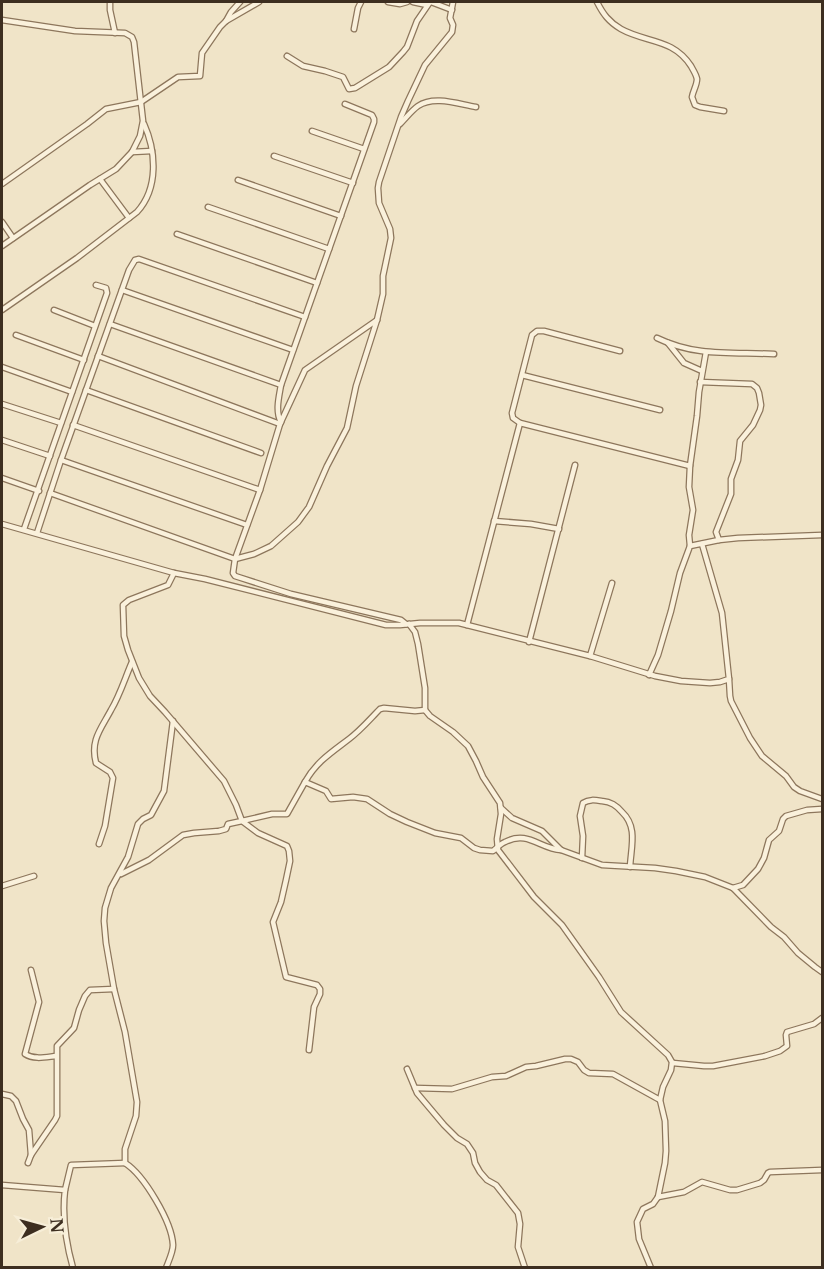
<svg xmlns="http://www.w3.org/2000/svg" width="824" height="1269" font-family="'Libre Baskerville',serif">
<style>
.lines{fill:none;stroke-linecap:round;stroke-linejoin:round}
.minor-casing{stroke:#8d765c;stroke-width:7}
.minor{stroke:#faf1dc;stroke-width:4.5}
</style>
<rect width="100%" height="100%" fill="#f0e4c8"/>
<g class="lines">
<g class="minor-casing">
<g id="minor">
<path d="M 110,2 L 110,10 L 115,33"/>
<path d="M 388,2 L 400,4 L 407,2"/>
<path d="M 413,2 L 427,5"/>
<path d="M 431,2 L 452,10"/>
<path d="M 597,2 C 603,14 609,22 621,29 C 646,43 673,38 691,66 C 693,70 696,74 697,79 C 697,85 693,91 692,97 L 695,105 L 700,107 L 724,111"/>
<path d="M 2,20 L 75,31 L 125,33 L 132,37 L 134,42 L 143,121 L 140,136 L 132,152 L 116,169 L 90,185 L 2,246"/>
<path d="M 226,21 L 231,12 L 240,2"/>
<path d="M 354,29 L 358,8 L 361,2"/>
<path d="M 287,56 L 303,66 L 325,71 L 343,77 L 349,89 L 355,88 L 389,67 L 403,52 L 407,47 L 417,21 L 430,2"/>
<path d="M 400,124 C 406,118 411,111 418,106 C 434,95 458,104 476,107"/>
<path d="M 312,131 L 364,149"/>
<path d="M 132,152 L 152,151"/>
<path d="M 274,156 L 353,183"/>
<path d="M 100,179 L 129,218"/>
<path d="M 238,180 L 341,216"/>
<path d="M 2,184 L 87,124 L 106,109 L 141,102 L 178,77 L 200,76 L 202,53 L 220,27 L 226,21 L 259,2"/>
<path d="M 208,207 L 329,249"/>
<path d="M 2,222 L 13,238"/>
<path d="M 177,234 L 317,283"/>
<path d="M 122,290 L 293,350"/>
<path d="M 2,310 L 77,258 L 137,212 C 159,188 156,151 144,124"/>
<path d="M 54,310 L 95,326"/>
<path d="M 377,320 L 305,370 L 280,424 L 260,490 L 235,559 L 233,573 L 235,576 L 291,594 L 401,620 L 406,624"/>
<path d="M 110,324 L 281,385"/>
<path d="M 16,335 L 84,360"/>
<path d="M 657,338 C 696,357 732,352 774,354"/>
<path d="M 668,343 L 684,363 L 702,371"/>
<path d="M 620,351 L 544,331 L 537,331 L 532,335 L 512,413 L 513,418 L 520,423 L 690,466"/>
<path d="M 98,356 L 280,424"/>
<path d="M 2,367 L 72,392"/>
<path d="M 522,375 L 660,410"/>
<path d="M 700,382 L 752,384 L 757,388 L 759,393 L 761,405 L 760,410 L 753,425 L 740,441 L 738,460 L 731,479 L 731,494 L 716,532 L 719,540"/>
<path d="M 86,390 L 261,453"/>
<path d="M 2,404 L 61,423"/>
<path d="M 281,422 C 275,411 279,397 281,385 L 374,122 L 374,119 L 372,115 L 345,104"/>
<path d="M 73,425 L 260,490"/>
<path d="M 2,440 L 50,456"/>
<path d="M 61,460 L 247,525"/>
<path d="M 2,478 L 39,491"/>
<path d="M 50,493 L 235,559 L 254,554 L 271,546 L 298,522 L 309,507 L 327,466 L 347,428 L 356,386 L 377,320 L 383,294 L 383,276 L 391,238 L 390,229 L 379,203 L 378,188 L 379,182 L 401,117 L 408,101 L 425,65 L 452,32 L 453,25 L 450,18 L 453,2"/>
<path d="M 494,521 L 531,524 L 559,529"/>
<path d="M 2,524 L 174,573 L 205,579 L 386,625 L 400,625 L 420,623 L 459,623 L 590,656 L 655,676 L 681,681 L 710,683 L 720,682 L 729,679 L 722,613 L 702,544"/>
<path d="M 24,529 L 107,293 L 106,288 L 96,285"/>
<path d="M 37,533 L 61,460 L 129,270 L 135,260 L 139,259 L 305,317"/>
<path d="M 690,546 L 689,535 L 693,510 L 689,487 L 690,466 L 697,416 L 699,392 L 706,352"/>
<path d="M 174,573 L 168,585 L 129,600 L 123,605 L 124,636 L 128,650 L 139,678 L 150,696 L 165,712 L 224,781 L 236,805 L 242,821 L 272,814 L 287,814 L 305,782 L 326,791 L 331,799 L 353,797 L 367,799 L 390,814 L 407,822 L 435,833 L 461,838 L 474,848 L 480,850 L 493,851 C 497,848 500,844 505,842 C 528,830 540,849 561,850"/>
<path d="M 409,624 L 415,632 L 418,644 L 425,688 L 425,710 L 430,716 L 453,732 L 468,746 L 476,761 L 483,777 L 500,803 L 501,814 L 497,839 L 498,850 L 534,897 L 562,925 L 599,977 L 621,1012 L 668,1055 L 672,1062 L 671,1070 L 663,1087 L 660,1100 L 665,1121 L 666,1151 L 665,1163 L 658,1197 L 653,1204 L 643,1209 L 637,1222 L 639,1239 L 651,1268"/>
<path d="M 467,625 L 520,423"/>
<path d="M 529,642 L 575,465"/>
<path d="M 590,656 L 612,583"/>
<path d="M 649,675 L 658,655 L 671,611 L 680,573 L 690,546 L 719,540 L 738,538 L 822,535"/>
<path d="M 729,679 L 730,696 L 731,701 L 750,738 L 762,756 L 786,776 L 794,787 L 800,791 L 822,799"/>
<path d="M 305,782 C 316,762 332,752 349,739 C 361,730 370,719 380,709 L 384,708 L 415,711 L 425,710"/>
<path d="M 501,808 L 512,818 L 542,831 L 561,850 L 602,865 L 655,868 L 676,871 L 705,877 L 733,888 L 771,927 L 784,937 L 798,953 L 815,967 L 822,972"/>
<path d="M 99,844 L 105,826 L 113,778 L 110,772 L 96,763 C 90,740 101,729 111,710 C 120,695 125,678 132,662"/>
<path d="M 582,858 L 583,836 L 580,816 L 583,803 C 589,799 595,800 602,801 C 611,802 616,805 622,812 C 638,827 631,847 630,867"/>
<path d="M 121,874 L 149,860 L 183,835 L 194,833 L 219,831 L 226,829 L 228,824 L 242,821 L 258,833 L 287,846 L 289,851 L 290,861 L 286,880 L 281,902 L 273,922 L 286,977 L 317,985 L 320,989 L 320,994 L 314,1007 L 309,1050"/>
<path d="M 2,886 L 34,876"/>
<path d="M 733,888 L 743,885 L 758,869 L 764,858 L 769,840 L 779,831 L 783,819 L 786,816 L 807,810 L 822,809"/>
<path d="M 31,970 L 39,1002 L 25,1054 C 34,1060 46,1057 56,1056"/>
<path d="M 673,1063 L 704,1066 L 713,1066 L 765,1056 L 780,1051 L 787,1046 L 786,1035 L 787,1032 L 814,1024 L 822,1018"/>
<path d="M 407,1069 L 417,1093 L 444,1125 L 457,1138 L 467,1144 L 473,1153 L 475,1163 L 480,1172 L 487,1180 L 496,1185 L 518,1213 L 520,1224 L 518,1247 L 525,1268"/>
<path d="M 415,1088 L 452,1089 L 492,1077 L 506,1076 L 526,1067 L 536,1066 L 565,1059 L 571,1059 L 578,1062 L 584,1070 L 589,1073 L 613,1074 L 660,1100"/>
<path d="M 2,1094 L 11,1096 L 16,1101 L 23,1119 L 29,1130 L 31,1155"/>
<path d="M 28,1163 L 31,1155 L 55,1120 L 57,1116 L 57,1046 L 74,1028 L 79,1010 L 85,996 L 90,990 L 114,989"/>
<path d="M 2,1185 L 65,1190 C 62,1215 66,1243 73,1268"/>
<path d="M 65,1190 L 71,1165 L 125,1163"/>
<path d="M 658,1197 L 684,1192 L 702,1182 L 730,1190 L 737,1190 L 760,1183 L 764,1180 L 768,1173 L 770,1172 L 822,1170"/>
<path d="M 166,1268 C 169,1260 173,1252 173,1245 C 172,1222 144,1175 125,1163 L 125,1149 L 136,1116 L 137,1102 L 125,1032 L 114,989 L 106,943 L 104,921 L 105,908 L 111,888 L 128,857 L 138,824 L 143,819 L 151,815 L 164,791 L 173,721"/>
</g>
</g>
<use href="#minor" class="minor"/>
</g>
<rect width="824" height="1269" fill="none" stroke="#3d2e20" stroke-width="6"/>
<g transform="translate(42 1227) rotate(85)" stroke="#f7eed8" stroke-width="4.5" paint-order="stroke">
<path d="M0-4.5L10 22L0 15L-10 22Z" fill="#3d2e20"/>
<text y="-9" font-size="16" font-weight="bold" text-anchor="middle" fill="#3d2e20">N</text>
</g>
</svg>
